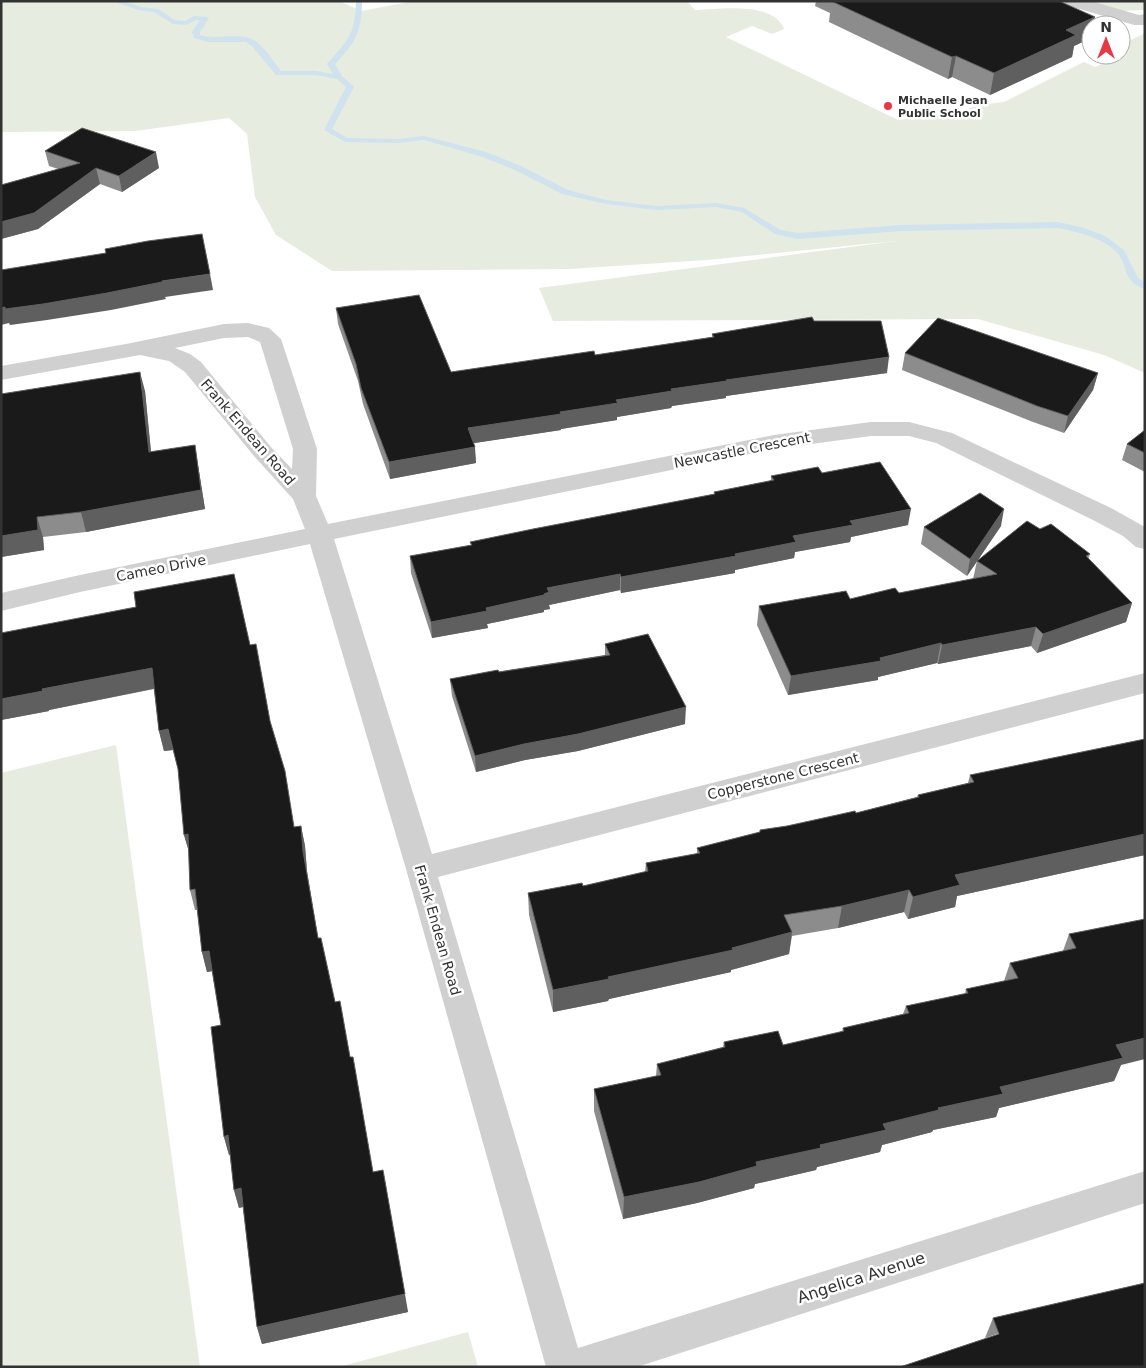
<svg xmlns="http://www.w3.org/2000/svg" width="1146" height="1368" font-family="'DejaVu Sans',sans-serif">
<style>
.green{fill:#e6ecdf}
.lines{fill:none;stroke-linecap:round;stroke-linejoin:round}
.stream{fill:#cfe2ee;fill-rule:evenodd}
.minor{fill:#d0d0d0;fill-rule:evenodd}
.wall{fill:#8c8c8c}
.shaded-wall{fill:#5f5f5f}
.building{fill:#1a1a1a;stroke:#5f5f5f}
.poi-dot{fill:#e63946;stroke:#fff;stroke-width:2}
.labels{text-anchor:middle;stroke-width:5;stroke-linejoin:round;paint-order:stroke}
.far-poi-label{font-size:11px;font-weight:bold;fill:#333;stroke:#fff;text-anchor:start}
.street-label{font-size:14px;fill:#333;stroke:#fff}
.near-street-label{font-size:16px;fill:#333;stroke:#fff}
</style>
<rect width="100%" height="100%" fill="#fff"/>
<g class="green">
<path d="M 1,1 L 339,1 L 361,11 L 414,1 L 687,1 L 695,10 C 718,9 774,1 784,29 L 772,34 L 752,26 L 726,37 L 898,120 L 954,113 L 980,105 L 1004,102 L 1084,62 L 1095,67 L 1117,57 L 1113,55 L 1121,55 L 1121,45 L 1145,33 L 1145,373 L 1104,355 L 978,319 L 553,321 L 539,288 L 896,241 L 707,260 L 569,269 L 332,271 L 276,235 L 255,197 L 247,134 L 229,118 L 135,131 L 1,132 Z"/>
<path d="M 1088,1 L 1145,1 L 1145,10 L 1122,11 Z"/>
<path d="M 116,745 L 200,1367 L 1,1367 L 1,773 Z"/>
<path d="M 468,1332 L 478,1367 L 339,1367 Z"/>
</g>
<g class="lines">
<path class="stream" d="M 112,1 L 123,1 L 141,7 L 158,9 L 175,20 L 185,21 L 194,16 L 207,17 L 209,18 L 200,32 L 200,35 C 218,41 244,30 258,43 C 267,51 274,62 281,71 L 316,71 L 333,74 L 327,64 C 348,39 355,36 356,1 L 362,1 C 362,32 355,43 335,64 L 342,76 L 354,87 L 332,129 L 347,138 L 398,139 L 424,136 L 486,152 L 521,166 L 568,190 L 606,200 L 657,206 L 716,203 L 744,208 L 781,230 L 798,233 L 901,225 L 1058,222 L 1084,228 L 1105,236 L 1124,250 L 1138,278 L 1145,282 L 1145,289 C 1123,282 1129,268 1118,254 C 1105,238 1077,232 1058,228 L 901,231 L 798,239 L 775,234 L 742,212 L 716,207 L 657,210 L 606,204 L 562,194 L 515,170 L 480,156 L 424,140 L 398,143 L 345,142 L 324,130 L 346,87 L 337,79 L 316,75 L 276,75 L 252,46 L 246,42 L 209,42 L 194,38 L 192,32 L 200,20 L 196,20 L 186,25 L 173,24 L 154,12 L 138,10 Z"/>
<g class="minor">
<path d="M 1064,1 L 1091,1 L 1139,15 L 1145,14 L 1145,25 L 1134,25 L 1066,5 Z"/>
<path d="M 248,323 L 269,328 L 281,339 L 317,449 L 316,496 L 328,524 L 774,435 L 871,422 L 909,422 L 952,433 L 1111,508 L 1145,527 L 1145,549 L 1136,547 L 1123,536 L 1093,520 L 936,443 L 909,436 L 871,436 L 774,449 L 334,539 L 432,854 L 1145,673 L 1145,693 L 438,877 L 578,1348 L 1145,1171 L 1145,1203 L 637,1367 L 546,1367 L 406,869 L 310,544 L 80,592 L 1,611 L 1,593 L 80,575 L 305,529 L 293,499 L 254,456 L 185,372 L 169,361 L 140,355 L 1,380 L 1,366 L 126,344 L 224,324 ZM 248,337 L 260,342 L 293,449 L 292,469 L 270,446 L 201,362 L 190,354 L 175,348 L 224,338 Z"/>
</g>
</g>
<g class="wall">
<path d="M 816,1 L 1059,1 L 1091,25 L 1091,38 L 1074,46 L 1072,57 L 990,95 L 952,77 L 948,79 L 829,22 L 830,13 L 815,6 Z"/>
<path d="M 45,151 L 159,168 L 122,192 L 100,184 L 38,229 L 1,239 L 1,185 L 58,169 L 49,166 Z"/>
<path d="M 336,308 L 451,372 L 595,355 L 712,337 L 712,334 L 814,321 L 887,373 L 726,396 L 726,398 L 672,406 L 671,408 L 617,417 L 617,420 L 561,429 L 561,430 L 474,443 L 476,463 L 390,479 L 363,404 L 358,381 L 338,324 Z"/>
<path d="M 905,353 L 1098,373 L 1093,390 L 1064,433 L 1033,422 L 902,370 Z"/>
<path d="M 145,391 L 151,452 L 198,465 L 205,509 L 86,532 L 43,537 L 44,550 L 1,557 L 1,394 Z"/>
<path d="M 1145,430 L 1145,472 L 1122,460 L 1127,444 Z"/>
<path d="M 822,473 L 908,525 L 851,537 L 850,542 L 795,552 L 794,558 L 735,570 L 735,573 L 621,593 L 620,590 L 549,605 L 550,609 L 544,610 L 544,612 L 487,624 L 488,628 L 432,638 L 411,573 L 410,556 L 471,545 L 470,542 L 714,494 L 714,492 L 771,481 L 771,476 Z"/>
<path d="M 1001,526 L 967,576 L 921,544 L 924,527 Z"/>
<path d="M 1040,529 L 1090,554 L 1088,559 L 1132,603 L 1126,622 L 1037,653 L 1031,646 L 938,664 L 937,663 L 878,677 L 878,680 L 788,695 L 757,625 L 759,606 L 850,599 L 899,593 L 973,579 L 977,561 Z"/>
<path d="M 1,633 L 250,645 L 288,791 L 294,827 L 301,826 L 305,846 L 307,871 L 318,938 L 350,1057 L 373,1172 L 408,1312 L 262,1344 L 257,1327 L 243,1207 L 239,1208 L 234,1190 L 230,1155 L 229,1155 L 224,1137 L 221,1025 L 212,971 L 207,972 L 202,952 L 197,910 L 195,910 L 190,890 L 189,852 L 184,835 L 178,769 L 173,750 L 164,751 L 159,731 L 154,689 L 49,710 L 49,711 L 1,720 Z"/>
<path d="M 605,644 L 685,724 L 578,751 L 525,760 L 476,772 L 452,696 L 450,679 L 605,655 Z"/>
<path d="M 1145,739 L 1145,855 L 957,896 L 955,907 L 908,919 L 904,912 L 838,928 L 792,936 L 789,954 L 731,970 L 731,972 L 609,999 L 608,1001 L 553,1012 L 529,915 L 528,893 L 583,886 L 645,872 L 646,863 L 697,854 L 697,848 L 760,832 L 760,830 L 787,826 L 856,813 L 917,797 L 918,795 L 968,783 L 970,775 Z"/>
<path d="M 1145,919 L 1121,1065 L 1114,1081 L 999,1108 L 996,1117 L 933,1130 L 932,1132 L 882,1145 L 880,1152 L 817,1167 L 816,1170 L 755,1184 L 754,1188 L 697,1203 L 623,1219 L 594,1111 L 594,1089 L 656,1076 L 657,1064 L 723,1047 L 724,1042 L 783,1045 L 842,1032 L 843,1028 L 903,1014 L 906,1006 L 965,994 L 966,989 L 1004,981 L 1010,963 L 1063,951 L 1069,934 Z"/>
<path d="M 1145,1283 L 985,1338 L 993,1318 Z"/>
</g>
<g class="shaded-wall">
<path d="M 1095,17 L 1093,25 L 1091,25 L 1091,38 L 1074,46 L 1072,57 L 990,95 L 994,73 L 1066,30 Z"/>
<path d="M 956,56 L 952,77 L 948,79 L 952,57 Z"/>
<path d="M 156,152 L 159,168 L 122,192 L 119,176 Z"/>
<path d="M 96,168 L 100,184 L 38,229 L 1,239 L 1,222 Z"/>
<path d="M 210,274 L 213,290 L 165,297 L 166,299 L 111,310 L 47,320 L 10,325 L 9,323 L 1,325 L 1,308 L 162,281 Z"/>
<path d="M 889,357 L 887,373 L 726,396 L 726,398 L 672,406 L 671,408 L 617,417 L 617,420 L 561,429 L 561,430 L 468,444 L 468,428 L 560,412 L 671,389 L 726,380 Z"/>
<path d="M 140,372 L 145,391 L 153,472 L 149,452 Z"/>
<path d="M 1098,373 L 1093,390 L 1064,433 L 1068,416 Z"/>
<path d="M 195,445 L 198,465 L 205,509 L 86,532 L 81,512 Z"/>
<path d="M 475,447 L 476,463 L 390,479 L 389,462 Z"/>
<path d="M 911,509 L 908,525 L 851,537 L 850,542 L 795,552 L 794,558 L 735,570 L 735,573 L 621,593 L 621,577 L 735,554 L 793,536 L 850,521 Z"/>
<path d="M 1004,509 L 1001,526 L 967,576 L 970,559 Z"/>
<path d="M 37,517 L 43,537 L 44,550 L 1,557 L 1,536 Z"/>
<path d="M 620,574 L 620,590 L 549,605 L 550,609 L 544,610 L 544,612 L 487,624 L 488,628 L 432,638 L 431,622 L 486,608 L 547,588 Z"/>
<path d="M 1132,603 L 1126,622 L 1037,653 L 1043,634 Z"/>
<path d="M 1036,627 L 1031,646 L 938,664 L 942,645 Z"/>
<path d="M 941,643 L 937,663 L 878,677 L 878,680 L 788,695 L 791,676 L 880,658 Z"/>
<path d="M 152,668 L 157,688 L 49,710 L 49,711 L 1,720 L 1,699 L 42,689 Z"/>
<path d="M 686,707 L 685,724 L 578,751 L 525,760 L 476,772 L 475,756 L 524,744 Z"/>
<path d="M 168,729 L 173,750 L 164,751 L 159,731 Z"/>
<path d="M 301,826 L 305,846 L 307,871 L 303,851 Z"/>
<path d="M 188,834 L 190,855 L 184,835 Z"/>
<path d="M 1145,834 L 1145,855 L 957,896 L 955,907 L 908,919 L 913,897 L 955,875 Z"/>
<path d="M 909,890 L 904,912 L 838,928 L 842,906 Z"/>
<path d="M 792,932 L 789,954 L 731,970 L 731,972 L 609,999 L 608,1001 L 553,1012 L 553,990 L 732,948 Z"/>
<path d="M 209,951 L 214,971 L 207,972 L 202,952 Z"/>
<path d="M 1145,1038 L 1145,1059 L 1121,1065 L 1114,1081 L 999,1108 L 996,1117 L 933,1130 L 932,1132 L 882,1145 L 880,1152 L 817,1167 L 816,1170 L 755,1184 L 754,1188 L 697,1203 L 623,1219 L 624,1197 L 820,1145 L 883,1124 L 938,1108 L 1000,1087 L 1116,1045 Z"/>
<path d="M 228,1135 L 233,1154 L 229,1155 L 224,1137 Z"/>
<path d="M 241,1188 L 246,1206 L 239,1208 L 234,1190 Z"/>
<path d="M 405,1294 L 408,1312 L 262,1344 L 257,1327 Z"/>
</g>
<g class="building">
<path d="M 831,1 L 1059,1 L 1095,17 L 1066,30 L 1076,35 L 994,73 L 956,56 L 952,57 Z"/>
<path d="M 82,128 L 156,152 L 119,176 L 96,168 L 34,213 L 1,222 L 1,185 L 80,163 L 45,151 Z"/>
<path d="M 202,234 L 210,274 L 162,281 L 162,282 L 107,293 L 43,304 L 5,309 L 5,307 L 1,308 L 1,270 L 106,253 L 105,249 L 148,241 Z"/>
<path d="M 419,295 L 451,372 L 594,351 L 595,355 L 714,337 L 712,334 L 812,317 L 814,321 L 881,321 L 889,357 L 726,380 L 727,381 L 671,389 L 672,391 L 616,400 L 618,403 L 560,412 L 561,414 L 468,428 L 475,447 L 389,462 L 361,388 L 356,364 L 336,308 Z"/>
<path d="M 938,318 L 1098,373 L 1068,416 L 1037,406 L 905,353 Z"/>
<path d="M 140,372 L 149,452 L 195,445 L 201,490 L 81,512 L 37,517 L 38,530 L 1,536 L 1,394 Z"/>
<path d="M 1145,430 L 1145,453 L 1127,444 Z"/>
<path d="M 880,462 L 911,509 L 850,521 L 853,525 L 793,536 L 796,542 L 735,554 L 736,556 L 621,577 L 620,574 L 547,588 L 549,592 L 544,594 L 544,595 L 486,608 L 487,611 L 431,622 L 410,556 L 472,545 L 470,542 L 533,529 L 715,494 L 714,492 L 774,480 L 771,476 L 818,467 L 822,473 Z"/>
<path d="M 980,493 L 1004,509 L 970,559 L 924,527 Z"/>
<path d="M 1027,521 L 1040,529 L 1051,524 L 1090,554 L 1086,556 L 1132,603 L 1043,634 L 1036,627 L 942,645 L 941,643 L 880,658 L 881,661 L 791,676 L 759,606 L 846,591 L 850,599 L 895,588 L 899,593 L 997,574 L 977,561 Z"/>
<path d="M 234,574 L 250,645 L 256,644 L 270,721 L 285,771 L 294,827 L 301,826 L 303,851 L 318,938 L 321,938 L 335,1002 L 340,1001 L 350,1057 L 353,1057 L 373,1172 L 383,1170 L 405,1294 L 257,1327 L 241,1188 L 234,1190 L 228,1135 L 224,1137 L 211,1027 L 221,1025 L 209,951 L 202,952 L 195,889 L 190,890 L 188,834 L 184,835 L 178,769 L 168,729 L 159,731 L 152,668 L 42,689 L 43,691 L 1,699 L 1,633 L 136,607 L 134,592 Z"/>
<path d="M 648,634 L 686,707 L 578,734 L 524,744 L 475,756 L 450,679 L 498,670 L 499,672 L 610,655 L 605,644 Z"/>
<path d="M 1145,739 L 1145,834 L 955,875 L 960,885 L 913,897 L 909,890 L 842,906 L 784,915 L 792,932 L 732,948 L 733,950 L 608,977 L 609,979 L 553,990 L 528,893 L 582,883 L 583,886 L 648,871 L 646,863 L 700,853 L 697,848 L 760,832 L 760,830 L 787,826 L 855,811 L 856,813 L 919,797 L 918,795 L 974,782 L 970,775 Z"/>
<path d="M 1145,919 L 1145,1038 L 1116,1045 L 1123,1058 L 1000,1087 L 1003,1094 L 938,1108 L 939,1110 L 883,1124 L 886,1130 L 820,1145 L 821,1148 L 756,1162 L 757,1166 L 699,1182 L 624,1197 L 594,1089 L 661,1075 L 657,1064 L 725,1047 L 724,1042 L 778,1031 L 783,1045 L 844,1031 L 843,1028 L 909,1013 L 906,1006 L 968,993 L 966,989 L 1018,978 L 1010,963 L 1076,948 L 1069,934 Z"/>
<path d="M 1145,1283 L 1145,1367 L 900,1367 L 999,1334 L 993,1318 Z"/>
</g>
<circle class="poi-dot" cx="888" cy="106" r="5"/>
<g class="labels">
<g class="far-poi-label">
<text x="898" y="104">Michaelle Jean<tspan x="898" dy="13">Public School</tspan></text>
</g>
<g class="street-label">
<text transform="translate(248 432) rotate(49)" y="5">Frank Endean Road</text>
<text transform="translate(742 450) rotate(-11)" y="5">Newcastle Crescent</text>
<text transform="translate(161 568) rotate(-11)" y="5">Cameo Drive</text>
<text transform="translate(783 776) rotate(-14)" y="5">Copperstone Crescent</text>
<text transform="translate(438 930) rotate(74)" y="5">Frank Endean Road</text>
</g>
<g class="near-street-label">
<text transform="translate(861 1277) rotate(-18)" y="6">Angelica Avenue</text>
</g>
</g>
<rect width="1146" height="1368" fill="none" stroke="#333333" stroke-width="5"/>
<g transform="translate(1106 40)"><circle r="24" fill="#ffffff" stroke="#adadad"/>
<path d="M0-4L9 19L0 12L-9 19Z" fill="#e63946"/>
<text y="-8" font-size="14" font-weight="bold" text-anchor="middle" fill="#333333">N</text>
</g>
</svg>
